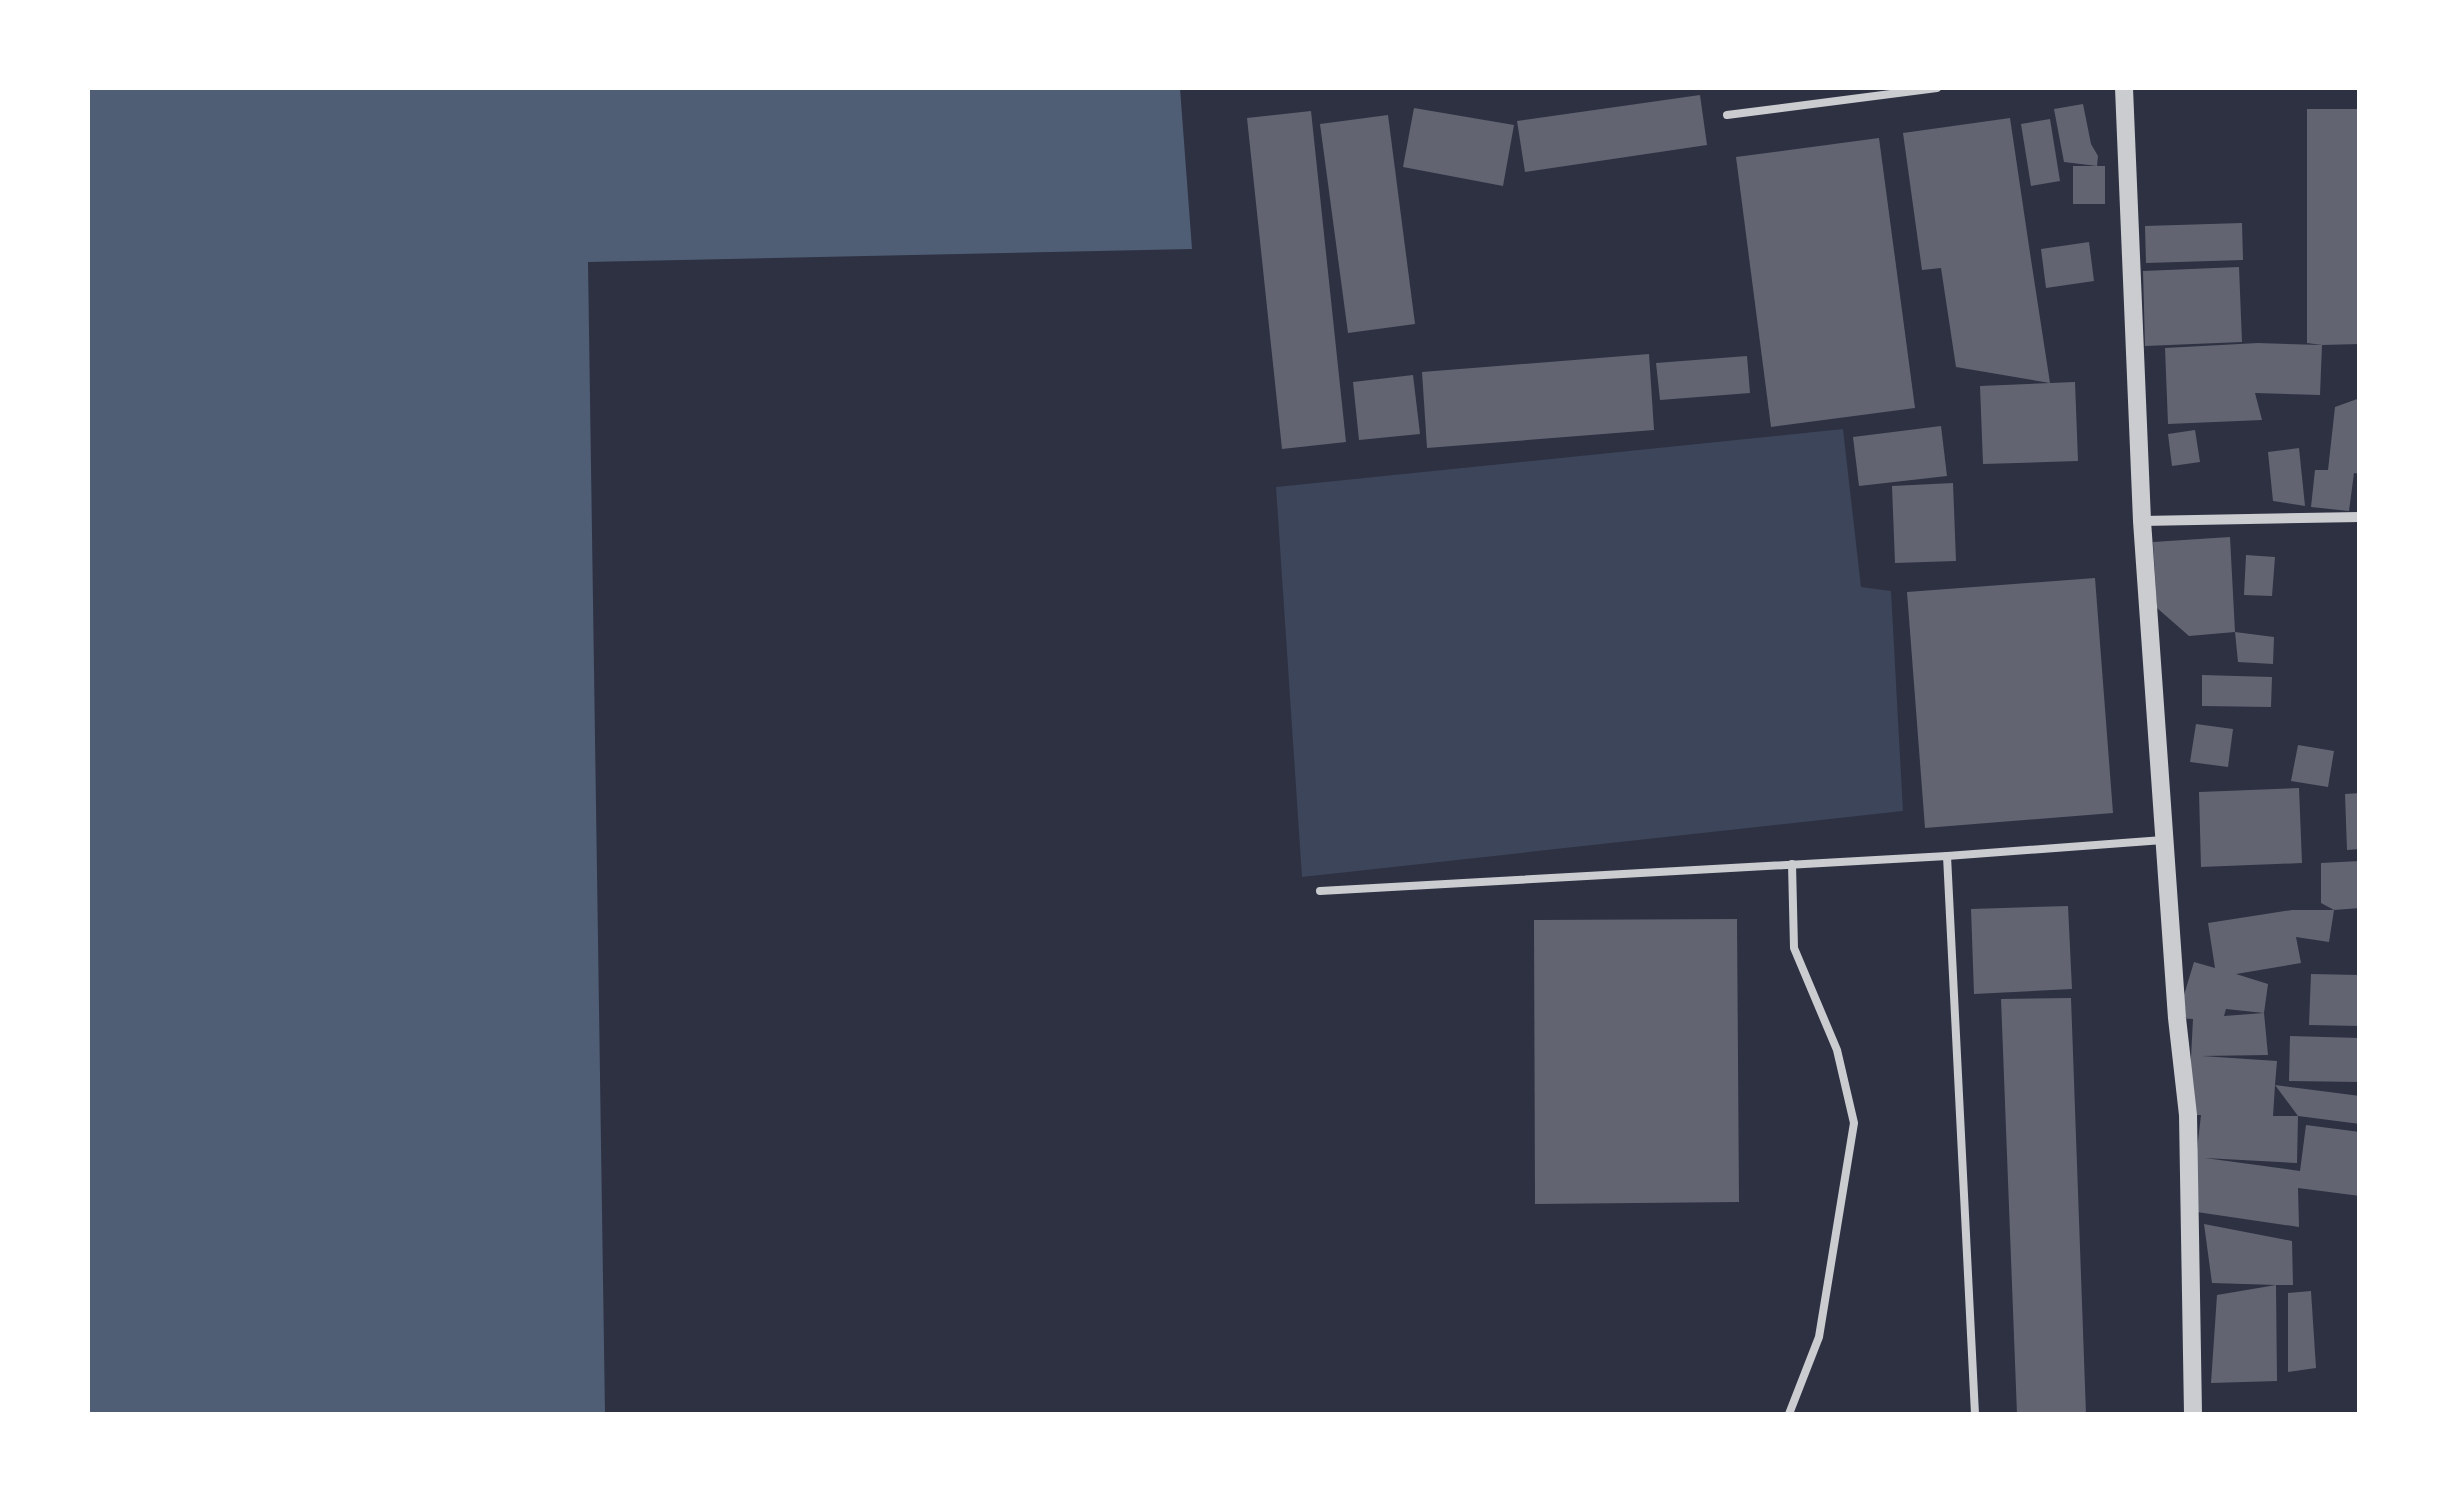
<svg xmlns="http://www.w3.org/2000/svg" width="2447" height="1502" font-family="Cabin,sans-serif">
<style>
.green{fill:#3c4559}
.water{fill:#4f5d75}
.building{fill:#626471;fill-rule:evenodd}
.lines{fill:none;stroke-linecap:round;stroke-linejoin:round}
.service{stroke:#caccd0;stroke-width:8}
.minor{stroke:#caccd0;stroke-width:10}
.tertiary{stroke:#caccd0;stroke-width:18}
</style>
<rect width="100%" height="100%" fill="#2d3142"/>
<path class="green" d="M 1843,429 L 1861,587 L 1891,591 L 1903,811 L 1302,877 L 1276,487 Z"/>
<path class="water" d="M 88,88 L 1180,88 L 1192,249 L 588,262 L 605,1414 L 88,1414 Z"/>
<g class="building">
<path d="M 1700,95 L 1707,145 L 1525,172 L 1517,121 Z"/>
<path d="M 2083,104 L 2091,144 L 2098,156 L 2097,166 L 2064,162 L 2054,109 Z"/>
<path d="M 1414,108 L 1514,125 L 1503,186 L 1403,167 Z"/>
<path d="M 2307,109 L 2360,109 L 2360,344 L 2322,345 L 2307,343 Z"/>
<path d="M 1311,111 L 1346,442 L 1282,449 L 1247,118 Z"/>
<path d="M 1388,115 L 1415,324 L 1348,333 L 1320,124 Z"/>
<path d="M 2010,118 L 2030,253 L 2050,383 L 1956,367 L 1941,268 L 1922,270 L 1903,133 Z"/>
<path d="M 2050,119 L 2060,181 L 2031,186 L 2021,124 Z"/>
<path d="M 1879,138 L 1915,408 L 1771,427 L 1736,157 Z"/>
<rect x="2073" y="166" width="32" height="38"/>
<path d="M 2242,223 L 2243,260 L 2146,263 L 2145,226 Z"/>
<path d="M 2089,242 L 2094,281 L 2046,288 L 2041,249 Z"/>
<path d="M 2239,267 L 2242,342 L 2145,346 L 2143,271 Z"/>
<path d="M 2258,343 L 2322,345 L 2320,395 L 2255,393 L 2262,420 L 2168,424 L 2165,348 Z"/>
<path d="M 1649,354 L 1654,430 L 1427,448 L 1422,372 Z"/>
<path d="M 1747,356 L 1750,393 L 1660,400 L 1656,363 Z"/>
<path d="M 1413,375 L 1420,434 L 1359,440 L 1353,382 Z"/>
<path d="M 2075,382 L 2078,461 L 1983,464 L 1980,386 Z"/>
<path d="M 2360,398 L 2360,474 L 2354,473 L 2349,511 L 2311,507 L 2315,470 L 2328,470 L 2335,407 Z"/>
<path d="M 1941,426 L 1947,476 L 1859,486 L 1853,437 Z"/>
<path d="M 2195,430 L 2200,462 L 2172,466 L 2168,434 Z"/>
<path d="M 2299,448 L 2305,506 L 2273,501 L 2268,452 Z"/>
<path d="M 1953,483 L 1956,561 L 1895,563 L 1892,486 Z"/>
<path d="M 2230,537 L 2235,632 L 2274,637 L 2273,664 L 2238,662 L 2235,632 L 2189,636 L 2157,608 L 2153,542 Z"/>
<path d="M 2246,555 L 2275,557 L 2272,596 L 2244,595 Z"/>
<path d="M 2095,578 L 2113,813 L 1925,828 L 1907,592 Z"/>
<path d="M 2202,675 L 2272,677 L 2271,707 L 2202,706 Z"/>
<path d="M 2196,724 L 2233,729 L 2228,767 L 2190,762 Z"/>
<path d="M 2298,745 L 2334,751 L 2328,787 L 2291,781 Z"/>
<path d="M 2299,788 L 2302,863 L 2201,867 L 2199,792 Z"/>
<path d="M 2360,793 L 2360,849 L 2347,850 L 2345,794 Z"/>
<path d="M 2360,861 L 2360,908 L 2334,910 L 2329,942 L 2296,937 L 2301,963 L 2236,974 L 2268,984 L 2264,1013 L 2268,1055 L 2202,1056 L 2277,1061 L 2275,1085 L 2360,1096 L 2360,1124 L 2298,1116 L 2275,1085 L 2273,1116 L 2298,1116 L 2297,1163 L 2205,1158 L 2300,1171 L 2306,1125 L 2360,1132 L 2360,1196 L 2298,1188 L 2299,1227 L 2190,1211 L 2201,1115 L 2188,1115 L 2193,1019 L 2177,1018 L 2194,962 L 2215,968 L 2208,923 L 2292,910 L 2334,910 L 2321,903 L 2321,863 ZM 2226,1009 L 2264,1013 L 2224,1016 Z"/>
<path d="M 2068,906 L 2072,989 L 1974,994 L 1971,909 Z"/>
<path d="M 1737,919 L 1739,1202 L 1535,1204 L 1534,920 Z"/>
<path d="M 2311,974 L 2360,975 L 2360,1026 L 2309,1025 Z"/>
<path d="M 2071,998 L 2086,1414 L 2017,1414 L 2001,999 Z"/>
<path d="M 2290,1036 L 2360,1038 L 2360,1082 L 2289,1081 Z"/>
<path d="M 2204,1224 L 2292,1241 L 2293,1285 L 2276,1285 L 2277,1381 L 2211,1383 L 2217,1295 L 2276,1285 L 2212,1283 Z"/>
<path d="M 2311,1291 L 2316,1368 L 2288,1372 L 2288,1293 Z"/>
</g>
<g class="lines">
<g class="service">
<path d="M 1727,115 L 1937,88"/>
<path d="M 1947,856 L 1975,1414"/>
<path d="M 1320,891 L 1947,856 L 2163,840"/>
<path d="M 1789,1414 L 1819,1337 L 1854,1123 L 1837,1050 L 1794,948 L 1792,864"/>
</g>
<path class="minor" d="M 2142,521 L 2360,517"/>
<path class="tertiary" d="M 2124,88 L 2142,521 L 2177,1018 L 2188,1115 L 2193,1414"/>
</g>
<rect width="2447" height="1502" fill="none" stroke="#ffffff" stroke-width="180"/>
</svg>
